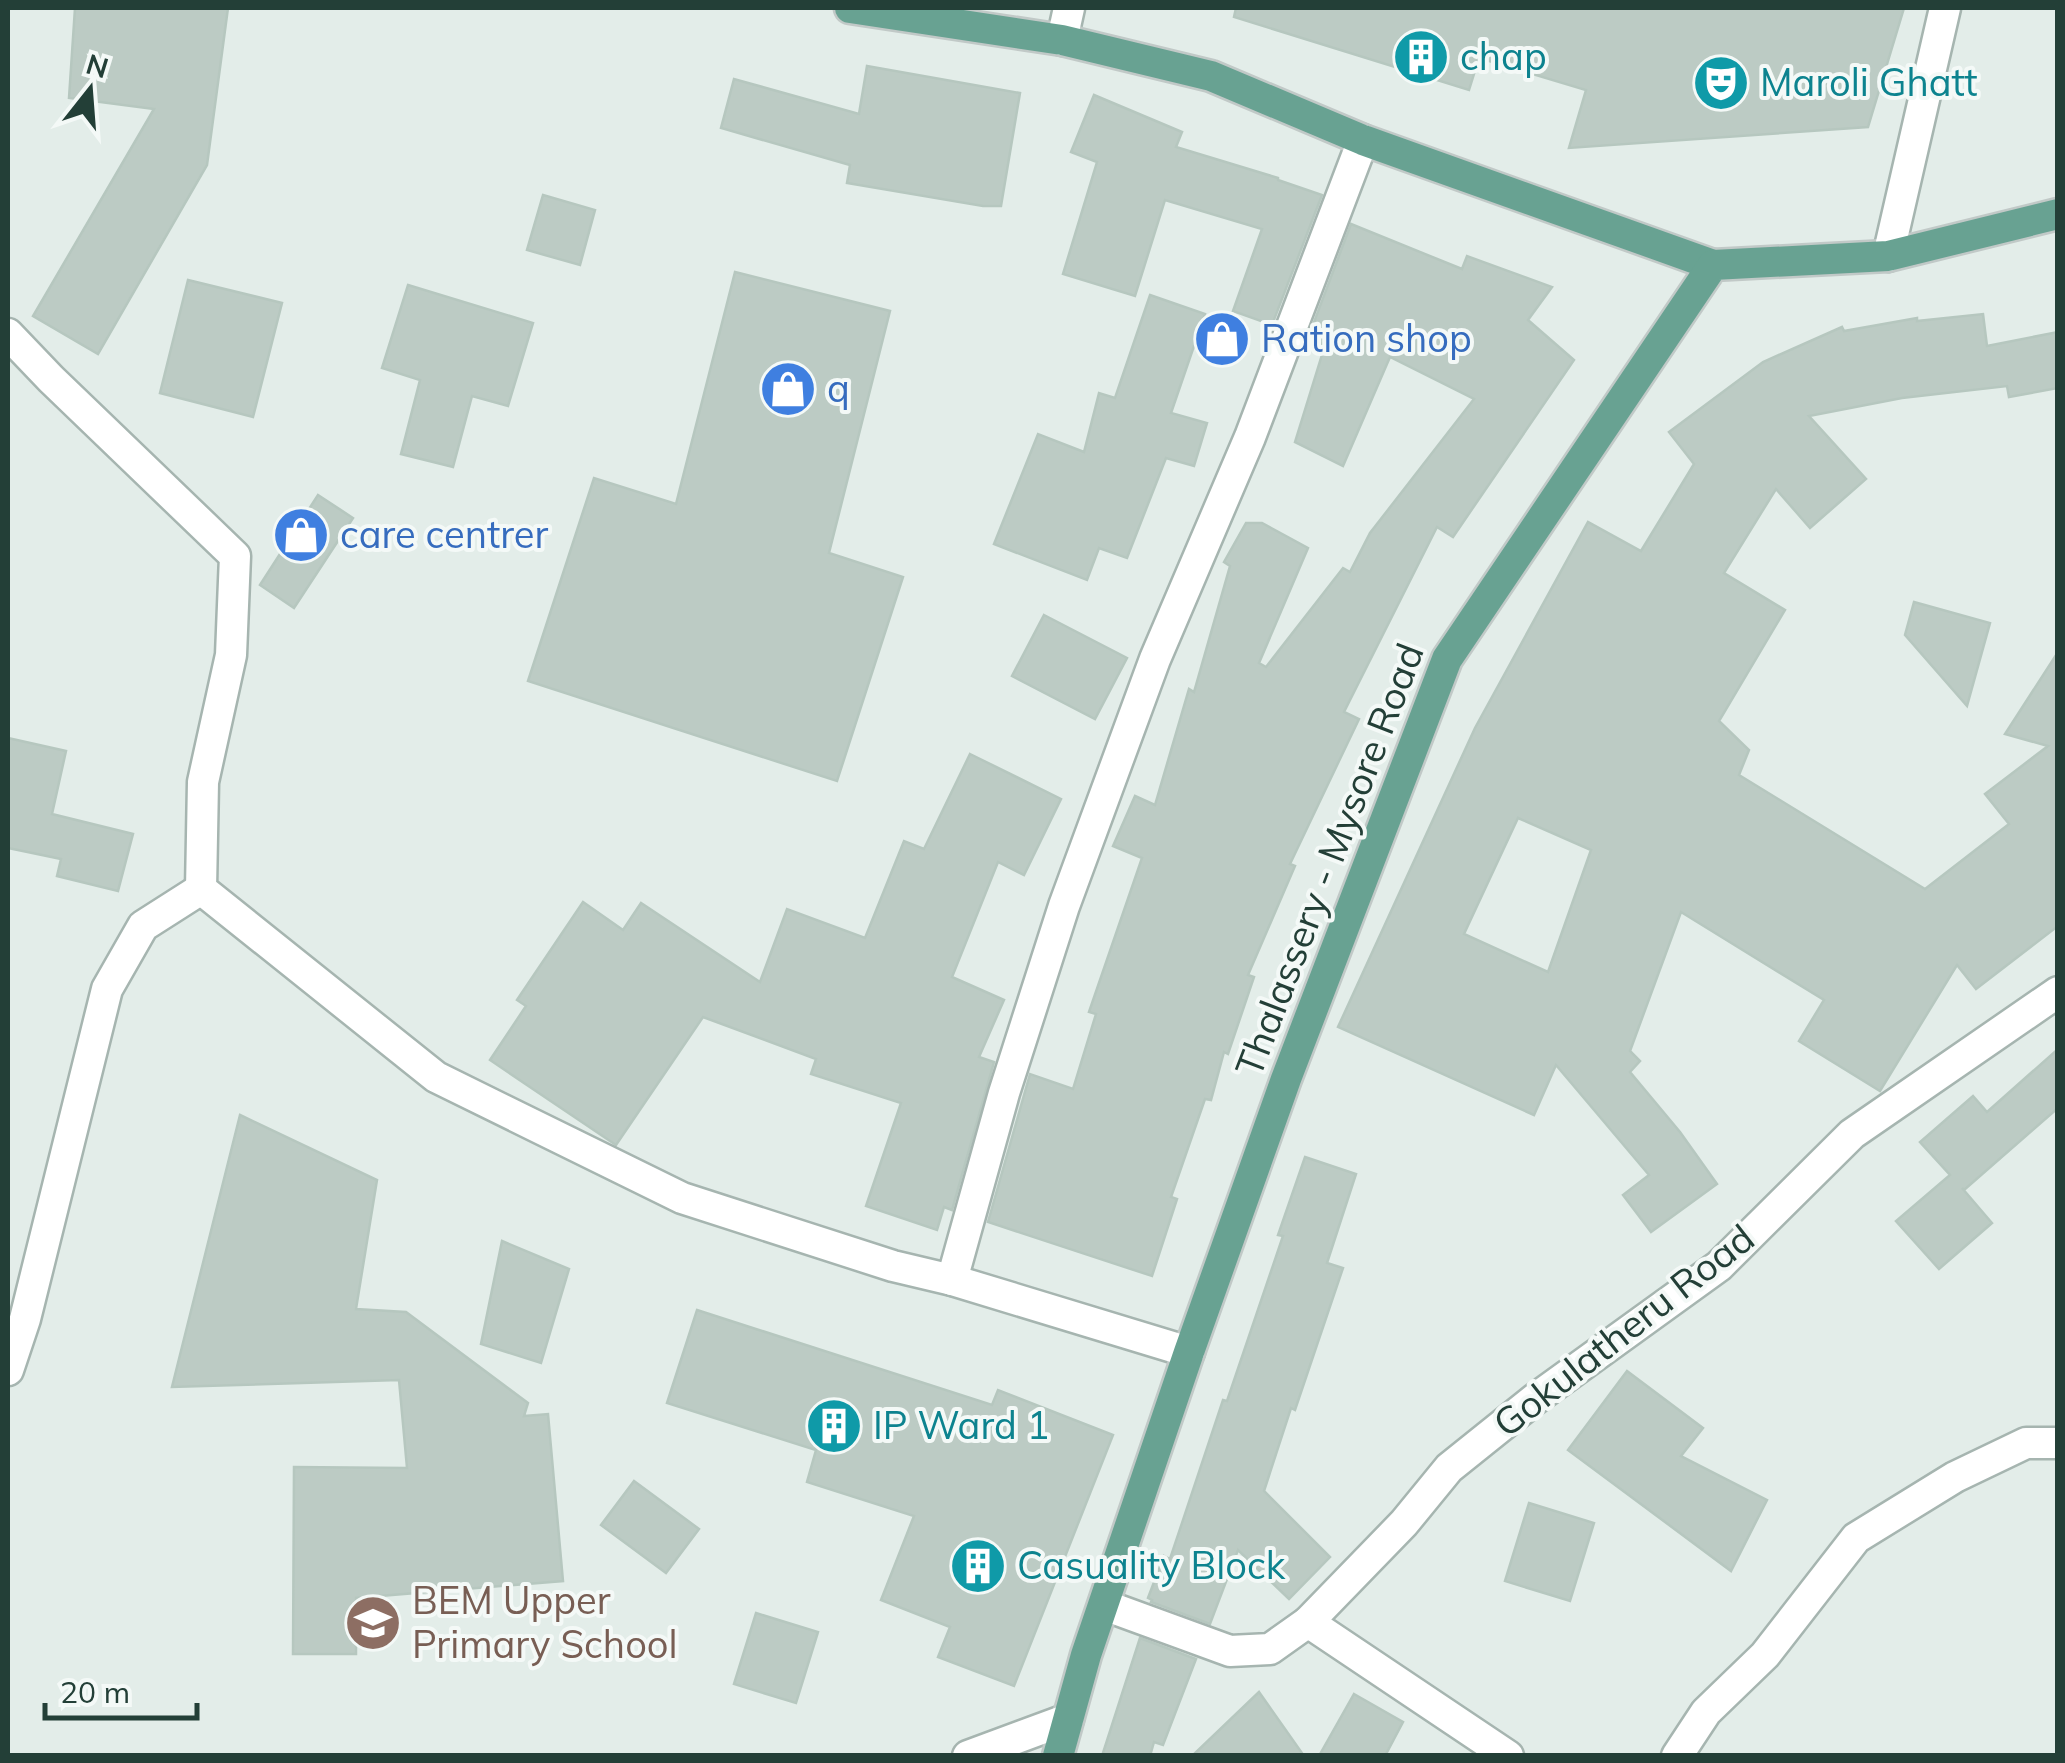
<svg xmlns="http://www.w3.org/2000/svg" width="2065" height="1763" font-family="Mulish,sans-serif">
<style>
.building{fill:#bccbc4;stroke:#b6c7bf;stroke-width:2.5;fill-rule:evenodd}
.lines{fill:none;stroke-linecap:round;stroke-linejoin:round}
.service-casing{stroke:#a6b5b0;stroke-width:35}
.minor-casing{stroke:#a6b5b0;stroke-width:35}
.primary-casing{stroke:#c1c9c7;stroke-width:35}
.service{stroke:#fff;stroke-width:30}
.minor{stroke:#fff;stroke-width:30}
.primary{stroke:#68a292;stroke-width:30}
.labels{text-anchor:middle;stroke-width:8;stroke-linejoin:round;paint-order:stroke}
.culture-label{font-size:38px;fill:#0d838f;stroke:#f4f9f7;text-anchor:start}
.shop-label{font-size:38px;fill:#366cbe;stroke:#f4f9f7;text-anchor:start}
.street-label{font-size:38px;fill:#233f37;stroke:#f4f9f7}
.education-label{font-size:38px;fill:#785e54;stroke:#f4f9f7;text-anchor:start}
</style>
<rect width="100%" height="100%" fill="#e3ede9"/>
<g class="building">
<path d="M 75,8 L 228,8 L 207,165 L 98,354 L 33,316 L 154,109 L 69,98 Z"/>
<path d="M 1236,8 L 1904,8 L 1868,127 L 1569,148 L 1586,90 L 1479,58 L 1469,90 L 1234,17 Z"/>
<path d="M 867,66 L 1020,93 L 1001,206 L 983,206 L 847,183 L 850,165 L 721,128 L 734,79 L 859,114 Z"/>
<path d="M 1094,95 L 1182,132 L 1176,147 L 1278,178 L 1278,180 L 1322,195 L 1272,325 L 1233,311 L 1262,229 L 1165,200 L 1135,296 L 1063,274 L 1097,162 L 1071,152 Z"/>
<path d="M 543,195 L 595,210 L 580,265 L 527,250 Z"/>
<path d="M 1351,224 L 1462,269 L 1467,256 L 1552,287 L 1528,320 L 1574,360 L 1453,537 L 1437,527 L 1344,712 L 1359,719 L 1290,864 L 1295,866 L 1248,975 L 1254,977 L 1228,1054 L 1224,1052 L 1211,1100 L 1205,1099 L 1171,1197 L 1177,1199 L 1152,1276 L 988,1222 L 1030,1074 L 1073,1089 L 1096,1014 L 1089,1012 L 1142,858 L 1113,846 L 1135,796 L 1155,805 L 1189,689 L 1194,692 L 1230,566 L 1224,562 L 1246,523 L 1262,523 L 1308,548 L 1259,663 L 1266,667 L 1343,568 L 1350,572 L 1370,533 L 1474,399 L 1390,357 L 1343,466 L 1295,442 L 1325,345 L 1308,338 Z"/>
<path d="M 735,272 L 890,311 L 829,553 L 903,577 L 837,781 L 528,681 L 594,478 L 676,504 Z"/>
<path d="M 188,280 L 282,303 L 253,417 L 160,393 Z"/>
<path d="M 408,285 L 533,323 L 508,406 L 472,396 L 453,467 L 401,454 L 420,380 L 382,368 Z"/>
<path d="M 1150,295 L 1205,314 L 1171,413 L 1207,423 L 1194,466 L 1166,458 L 1127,558 L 1099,548 L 1087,580 L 994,544 L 1038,434 L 1084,452 L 1099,393 L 1115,398 Z"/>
<path d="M 1983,314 L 1987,346 L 2058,332 L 2058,388 L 2009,397 L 2007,386 L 1902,398 L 1809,416 L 1866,479 L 1810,528 L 1776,489 L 1724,573 L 1785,610 L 1719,721 L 1749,750 L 1739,775 L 1925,889 L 2009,824 L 1985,794 L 2048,746 L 2005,734 L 2058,652 L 2058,926 L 1976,989 L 1957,965 L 1880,1091 L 1799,1041 L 1824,1000 L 1681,912 L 1630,1051 L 1640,1061 L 1630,1072 L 1680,1132 L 1717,1184 L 1651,1232 L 1623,1195 L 1649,1175 L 1556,1065 L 1534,1115 L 1338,1027 L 1475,728 L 1588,522 L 1641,551 L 1694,464 L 1669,432 L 1763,362 L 1842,327 L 1844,331 L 1917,318 L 1917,321 ZM 1518,818 L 1591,850 L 1548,972 L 1464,934 Z"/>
<path d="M 318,495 L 353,518 L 294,608 L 260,585 Z"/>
<path d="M 1914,602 L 1990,623 L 1967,706 L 1905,635 Z"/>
<path d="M 1044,615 L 1127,658 L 1095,719 L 1012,676 Z"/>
<path d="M 8,738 L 66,751 L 52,814 L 133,834 L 118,891 L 57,876 L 61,859 L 8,848 Z"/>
<path d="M 970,754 L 1061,799 L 1024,875 L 998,862 L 952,977 L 1004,1000 L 979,1057 L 994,1062 L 952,1210 L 944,1207 L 937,1230 L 866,1206 L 901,1103 L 811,1074 L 816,1059 L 703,1017 L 616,1145 L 490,1060 L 526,1006 L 517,1000 L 583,902 L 623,930 L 641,903 L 760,982 L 787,909 L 865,938 L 904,841 L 924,849 Z"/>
<path d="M 2058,1049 L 2058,1108 L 1964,1190 L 1962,1188 L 1992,1223 L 1939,1269 L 1896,1221 L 1950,1175 L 1920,1142 L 1973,1096 L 1987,1112 Z"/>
<path d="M 240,1115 L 377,1180 L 356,1309 L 406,1312 L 528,1403 L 524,1416 L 548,1414 L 563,1581 L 356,1598 L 356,1654 L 293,1654 L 294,1467 L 407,1468 L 399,1380 L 172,1387 Z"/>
<path d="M 1305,1157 L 1356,1174 L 1327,1263 L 1343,1268 L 1295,1410 L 1291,1408 L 1264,1491 L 1330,1557 L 1289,1599 L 1238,1550 L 1210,1624 L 1151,1602 L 1152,1600 L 1148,1598 L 1164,1556 L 1170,1559 L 1223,1400 L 1227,1401 L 1283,1236 L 1278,1235 Z"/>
<path d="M 502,1241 L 569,1269 L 541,1363 L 481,1344 Z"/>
<path d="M 697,1310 L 992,1405 L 998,1390 L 1113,1435 L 1014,1686 L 938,1657 L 950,1627 L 881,1600 L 914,1516 L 807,1482 L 816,1450 L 667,1403 Z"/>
<path d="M 1627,1371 L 1703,1428 L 1681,1456 L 1767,1500 L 1731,1571 L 1568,1450 Z"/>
<path d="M 634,1481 L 699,1529 L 666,1573 L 601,1525 Z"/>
<path d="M 1529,1503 L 1594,1523 L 1570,1601 L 1505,1581 Z"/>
<path d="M 756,1613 L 818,1632 L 796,1703 L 734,1684 Z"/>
<path d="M 1140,1638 L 1196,1659 L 1163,1745 L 1154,1742 L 1150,1756 L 1102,1756 Z"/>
<path d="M 1259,1692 L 1304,1756 L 1192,1756 Z"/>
<path d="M 1354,1694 L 1403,1722 L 1385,1756 L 1319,1756 Z"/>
</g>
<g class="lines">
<g class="service-casing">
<path id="service" d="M 968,1756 L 1068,1719"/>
</g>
<g class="minor-casing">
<g id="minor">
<path d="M 1062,40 L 1069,8"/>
<path d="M 1888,256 L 1945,8"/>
<path d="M 8,334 L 51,379 L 235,556 L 231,655 L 203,782 L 201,889 L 436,1077 L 682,1198 L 893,1266 L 952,1280 L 1189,1352"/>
<path d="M 952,1280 L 1004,1093 L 1064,906 L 1155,659 L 1250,437 L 1363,140"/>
<path d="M 8,1370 L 25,1319 L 107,989 L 143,926 L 201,889"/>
<path d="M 1104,1605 L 1230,1651 L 1270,1649 L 1308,1622 L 1508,1756"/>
<path d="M 1308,1622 L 1404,1523 L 1449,1468 L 1535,1399 L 1719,1266 L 1852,1134 L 2058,992"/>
<path d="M 1677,1756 L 1706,1712 L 1765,1655 L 1856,1538 L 1955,1477 L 2026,1443 L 2058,1443"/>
</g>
</g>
<g class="primary-casing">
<g id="primary">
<path d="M 850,8 L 1062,40 L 1211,76 L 1363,140 L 1713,265"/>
<path d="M 1058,1756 L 1086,1655 L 1189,1352 L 1286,1079 L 1447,659 L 1713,265 L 1888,256 L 2058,214"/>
</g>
</g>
<use href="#service" class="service"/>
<use href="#minor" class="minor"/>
<use href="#primary" class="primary"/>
</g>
<defs>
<g id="building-disc" transform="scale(2.875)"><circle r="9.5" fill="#0f9aa8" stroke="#f4f9f7"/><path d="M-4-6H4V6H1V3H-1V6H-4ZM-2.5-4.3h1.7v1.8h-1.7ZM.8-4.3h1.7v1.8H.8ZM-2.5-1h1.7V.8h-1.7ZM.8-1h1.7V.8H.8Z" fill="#fff"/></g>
<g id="theatre-disc" transform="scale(2.875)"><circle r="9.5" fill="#0f9aa8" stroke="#f4f9f7"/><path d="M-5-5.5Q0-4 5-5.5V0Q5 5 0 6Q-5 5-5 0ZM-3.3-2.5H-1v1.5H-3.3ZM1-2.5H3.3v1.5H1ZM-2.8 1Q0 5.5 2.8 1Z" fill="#fff"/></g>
<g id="shop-disc" transform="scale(2.875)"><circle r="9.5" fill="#3f7fe0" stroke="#f4f9f7"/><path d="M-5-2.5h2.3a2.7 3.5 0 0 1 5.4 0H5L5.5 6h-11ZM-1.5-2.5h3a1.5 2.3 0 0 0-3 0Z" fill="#fff"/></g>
<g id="school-disc" transform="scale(2.875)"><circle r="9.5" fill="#8d6e63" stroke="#f4f9f7"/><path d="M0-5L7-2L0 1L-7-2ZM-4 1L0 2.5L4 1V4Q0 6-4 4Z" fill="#fff"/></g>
</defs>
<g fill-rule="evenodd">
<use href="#building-disc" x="1421" y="57"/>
<use href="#theatre-disc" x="1721" y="83"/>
<use href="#shop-disc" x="1222" y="339"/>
<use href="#shop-disc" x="788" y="389"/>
<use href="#shop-disc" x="301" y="535"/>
<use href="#building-disc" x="834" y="1426"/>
<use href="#building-disc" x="978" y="1566"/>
<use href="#school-disc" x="373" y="1623"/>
</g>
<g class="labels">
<g class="culture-label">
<text x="1460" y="70">chap</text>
<text x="1760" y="96">Maroli Ghatt</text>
<text x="873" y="1439">IP Ward 1</text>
<text x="1017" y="1579">Casuality Block</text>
</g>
<g class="shop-label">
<text x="1261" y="352">Ration shop</text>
<text x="827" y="402">q</text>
<text x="340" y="548">care centrer</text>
</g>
<g class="street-label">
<text transform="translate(1330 860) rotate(-69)" y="13">Thalassery - Mysore Road</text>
<text transform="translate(1624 1331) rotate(-38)" y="13">Gokulatheru Road</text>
</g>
<g class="education-label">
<text x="412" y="1614">BEM Upper<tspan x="412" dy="44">Primary School</tspan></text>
</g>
</g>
<rect width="2065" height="1763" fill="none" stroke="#233f37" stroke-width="20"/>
<g transform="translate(90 90) rotate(17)" stroke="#f4f9f7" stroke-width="8" paint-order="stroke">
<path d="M0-8L18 38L0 25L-18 38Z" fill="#233f37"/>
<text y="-15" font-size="28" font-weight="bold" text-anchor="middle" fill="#233f37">N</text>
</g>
<path d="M45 1703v15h152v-15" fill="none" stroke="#233f37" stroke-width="5"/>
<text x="60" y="1703" font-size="30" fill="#233f37" stroke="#f4f9f7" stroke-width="8" paint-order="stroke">20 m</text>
</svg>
